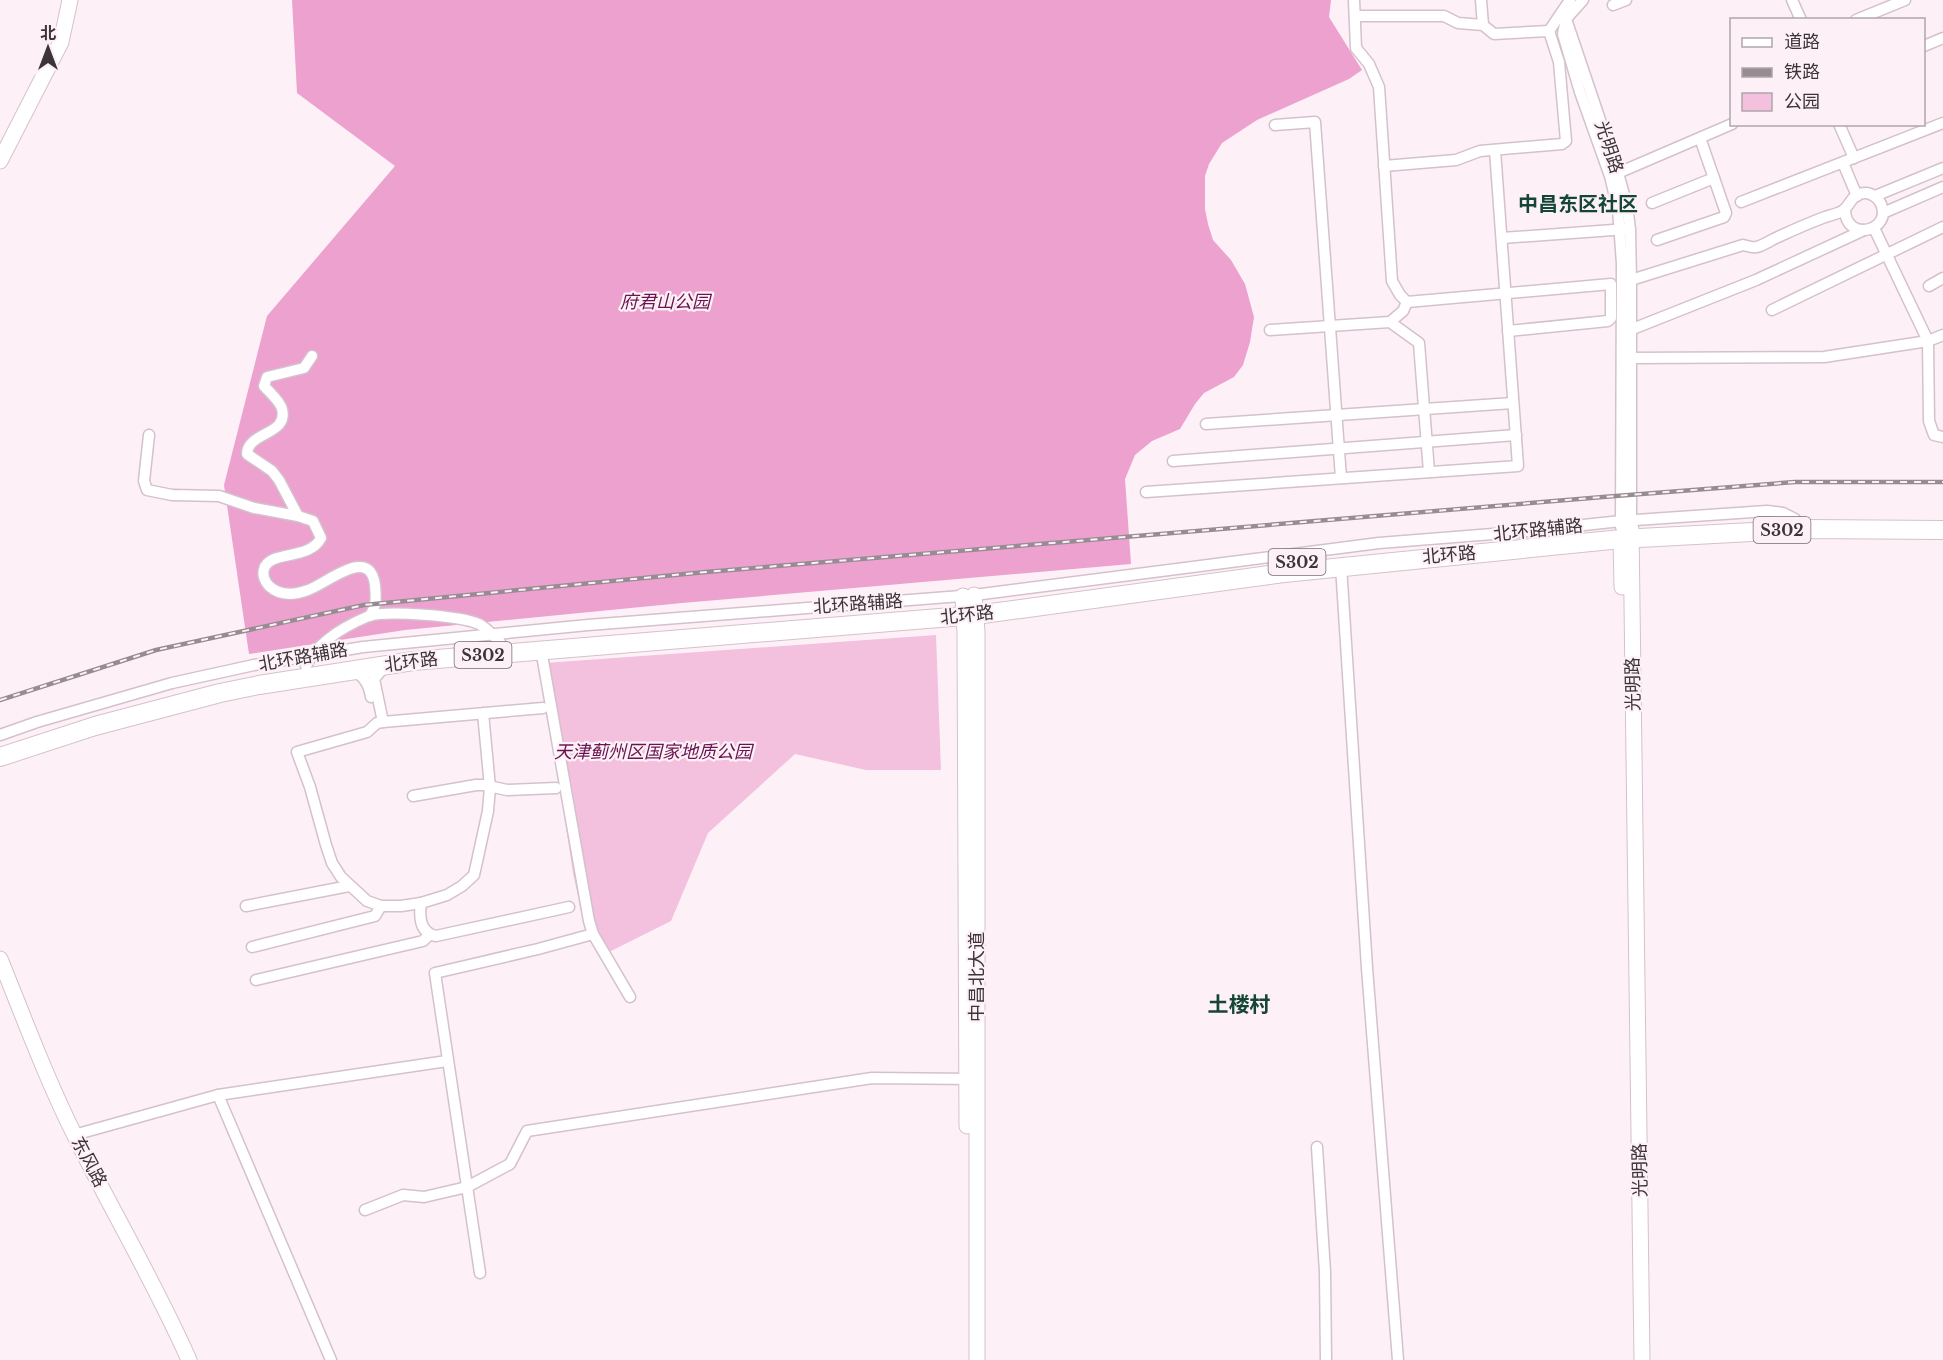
<svg xmlns="http://www.w3.org/2000/svg" width="1943" height="1360" font-family="'Libre Baskerville','Noto Sans SC',serif">
<style>
.green{fill:#f3c0de}
.forest{fill:#eca1cf}
.lines{fill:none;stroke-linecap:round;stroke-linejoin:round}
.street-casing{stroke:#d4c1cc;stroke-width:13}
.secondary-casing{stroke:#d4c1cc;stroke-width:17}
.highway-casing{stroke:#d4c1cc;stroke-width:20}
.street{stroke:#fff;stroke-width:10}
.secondary{stroke:#fff;stroke-width:15}
.highway{stroke:#fff;stroke-width:18}
.rail-casing{stroke:#968c91;stroke-width:4.5}
.rail{stroke:#fdf1f7;stroke-width:2;stroke-dasharray:7;stroke-linecap:butt}
.labels{text-anchor:middle;stroke-width:4.5;stroke-linejoin:round;paint-order:stroke}
.shield{fill:#fdf1f7;stroke:#766d72;stroke-width:1.5}
.shield-label{font-size:16px;font-weight:bold;fill:#3c3439}
.street-label{font-size:18px;fill:#3c3439;stroke:#fdf1f7}
.park-label{font-size:18px;font-style:italic;fill:#691350;stroke:#fdf1f7}
.neighbourhood-label{font-size:20px;font-weight:bold;fill:#154534;stroke:#fdf1f7}
.quarter-label{font-size:21px;font-weight:bold;fill:#154534;stroke:#fdf1f7}
</style>
<rect width="100%" height="100%" fill="#fdf1f7"/>
<path class="green" d="M 936,635 L 941,770 L 866,770 L 795,754 L 708,833 L 671,921 L 599,957 L 582,915 L 573,873 L 561,793 L 545,663 Z"/>
<path class="forest" d="M 292,0 L 1331,0 L 1329,17 L 1362,70 L 1349,79 L 1257,120 L 1222,143 L 1209,164 L 1205,176 L 1205,209 L 1208,224 L 1213,240 L 1231,260 L 1245,284 L 1254,317 L 1250,342 L 1243,365 L 1234,377 L 1204,393 L 1195,404 L 1180,429 L 1152,441 L 1135,455 L 1125,479 L 1131,564 L 682,603 L 405,630 L 249,654 L 224,485 L 267,316 L 395,166 L 297,93 Z"/>
<g class="lines">
<g class="street-casing">
<g id="street">
<path d="M 1354,0 L 1356,48 L 1369,64 L 1379,87 L 1392,281 L 1400,295 L 1407,302 L 1611,284 L 1611,318 L 1608,321 L 1508,331"/>
<path d="M 1481,0 L 1483,25"/>
<path d="M 1583,0 L 1566,19 L 1563,34 L 1580,92 L 1610,176 L 1618,209 L 1622,264 L 1621,527"/>
<path d="M 1792,0 L 1801,20"/>
<path d="M 1613,5 L 1626,0"/>
<path d="M 1355,16 L 1444,16 L 1458,23 L 1483,25 L 1494,34 L 1549,31"/>
<path d="M 1856,20 L 1905,0"/>
<path d="M 1567,22 L 1618,173 L 1627,205 L 1630,229 L 1631,280 L 1631,527"/>
<path d="M 1924,46 L 1943,38"/>
<path d="M 1839,124 L 1854,158"/>
<path d="M 1275,125 L 1315,122 L 1341,478"/>
<path d="M 1843,163 L 1857,196"/>
<path d="M 1384,166 L 1456,160 L 1480,151 L 1562,144 L 1566,141 L 1559,62 L 1549,31 L 1570,0"/>
<path d="M 1618,173 L 1732,124"/>
<path d="M 1875,196 L 1943,168"/>
<path d="M 1741,202 L 1943,123"/>
<path d="M 1652,203 L 1714,178"/>
<path d="M 1883,213 L 1943,187"/>
<path d="M 1874,228 L 1928,341 L 1929,421 L 1934,435 L 1943,437"/>
<path d="M 1502,238 L 1627,229"/>
<path d="M 1657,240 L 1724,217 L 1726,213 L 1700,138"/>
<path d="M 1631,280 L 1743,245 C 1747,246 1753,248 1757,247 C 1764,245 1771,240 1778,237 C 1793,230 1809,223 1825,217 C 1831,215 1837,214 1842,211 C 1851,206 1851,192 1867,193 C 1873,194 1879,199 1881,204 C 1893,231 1846,243 1845,210"/>
<path d="M 1929,286 L 1943,278"/>
<path d="M 1772,310 L 1943,227"/>
<path d="M 1390,322 L 1419,343 L 1429,472"/>
<path d="M 1270,330 L 1390,322 L 1403,311 L 1407,302"/>
<path d="M 1630,330 L 1756,280 L 1864,230"/>
<path d="M 1631,358 L 1824,357 L 1928,341 L 1943,335"/>
<path d="M 1206,424 L 1513,403"/>
<path d="M 149,435 L 144,481 L 147,490 L 172,495 L 219,496 L 254,508 L 298,516 L 313,521 L 321,538 C 309,561 269,550 264,569 C 262,575 265,582 269,586 C 280,596 295,595 308,590 C 325,585 370,544 375,585 C 376,597 377,605 370,616"/>
<path d="M 1173,461 L 1516,435"/>
<path d="M 1146,492 L 1518,466 L 1495,150"/>
<path d="M 298,516 L 279,480 L 272,471 L 247,454 C 247,432 289,435 282,409 C 280,401 269,392 264,386 L 267,377 L 304,368 L 312,356"/>
<path d="M 1341,566 L 1367,968 L 1398,1360"/>
<path d="M 542,655 L 589,921 L 593,934 L 630,997"/>
<path d="M 306,666 C 317,642 345,626 369,616 C 387,610 462,616 479,624 C 487,628 493,636 500,642"/>
<path d="M 352,670 C 364,676 369,684 371,697"/>
<path d="M 483,713 L 490,787 L 488,811 L 474,875 L 462,886 L 447,895 L 421,903 L 401,906 L 381,906 L 367,901 L 341,877 L 332,863 L 326,845 L 310,787 L 297,752 L 367,732 L 377,723 L 383,722 L 543,708"/>
<path d="M 383,722 L 374,679 L 384,667"/>
<path d="M 0,735 L 37,722 L 172,683 L 254,665 L 363,647 L 588,625 L 974,595 L 1379,543 L 1518,532 L 1621,521 L 1767,511 L 1783,513 L 1795,519"/>
<path d="M 413,796 L 476,785 L 484,785 L 507,790 L 556,788"/>
<path d="M 421,903 C 419,917 420,933 436,936 L 569,907"/>
<path d="M 246,906 L 349,886"/>
<path d="M 252,947 L 375,916 L 381,906"/>
<path d="M 256,980 L 423,941 L 429,935"/>
<path d="M 218,1095 L 331,1360"/>
<path d="M 74,1135 L 218,1095 L 447,1061"/>
<path d="M 1317,1147 L 1325,1272 L 1326,1360"/>
<path d="M 365,1210 L 403,1195 L 424,1197 L 467,1187 L 510,1164 L 527,1131 L 872,1078 L 973,1079"/>
<path d="M 480,1273 L 435,973 L 538,949 L 593,934"/>
</g>
</g>
<g class="secondary-casing">
<g id="secondary">
<path d="M 0,161 L 61,42 L 70,0"/>
<path d="M 1631,529 L 1642,1360"/>
<path d="M 1621,539 L 1622,587"/>
<path d="M 974,595 L 977,632 L 977,1360"/>
<path d="M 963,596 L 965,633 L 967,1126"/>
<path d="M 0,959 C 24,1018 46,1078 75,1136 C 112,1211 155,1283 189,1360"/>
</g>
</g>
<g class="highway-casing">
<path id="highway" d="M 0,757 L 95,726 L 220,693 L 259,685 L 413,661 L 976,615 L 1284,573 L 1621,539 L 1807,529 L 1943,530"/>
</g>
<use href="#street" class="street"/>
<use href="#secondary" class="secondary"/>
<use href="#highway" class="highway"/>
<g class="rail-casing">
<path id="rail" d="M 0,700 L 156,650 L 364,605 L 706,572 L 1603,497 L 1795,482 L 1943,482"/>
</g>
<use href="#rail" class="rail"/>
</g>
<g class="labels">
<g class="shield">
<rect x="1753.5" y="517" width="57" height="26" rx="4.5"/>
<rect x="1268.5" y="549" width="57" height="26" rx="4.5"/>
<rect x="454.5" y="642" width="57" height="26" rx="4.5"/>
</g>
<g class="shield-label">
<text x="1782" y="536">S302</text>
<text x="1297" y="568">S302</text>
<text x="483" y="661">S302</text>
</g>
<g class="street-label">
<text transform="translate(1609 147) rotate(72)" y="6">光明路</text>
<text transform="translate(1538 530) rotate(-6)" y="6">北环路辅路</text>
<text transform="translate(1449 555) rotate(-5)" y="6">北环路</text>
<text transform="translate(858 604) rotate(-4)" y="6">北环路辅路</text>
<text transform="translate(967 615) rotate(-6)" y="6">北环路</text>
<text transform="translate(303 657) rotate(-10)" y="6">北环路辅路</text>
<text transform="translate(411 662) rotate(-7)" y="6">北环路</text>
<text transform="translate(1633 684) rotate(-91)" y="6">光明路</text>
<text transform="translate(977 977) rotate(-90)" y="6">中昌北大道</text>
<text transform="translate(89 1162) rotate(62)" y="6">东风路</text>
<text transform="translate(1640 1170) rotate(-91)" y="6">光明路</text>
</g>
<g class="park-label">
<text x="665" y="308">府君山公园</text>
<text x="653" y="758">天津蓟州区国家地质公园</text>
</g>
<g class="neighbourhood-label">
<text x="1578" y="211">中昌东区社区</text>
</g>
<g class="quarter-label">
<text x="1239" y="1012">土楼村</text>
</g>
</g>
<rect x="1730" y="18" width="195" height="108" fill="#fdf1f7" stroke="#b0a5ab" stroke-width="1.5"/>
<rect x="1742" y="38" width="30" height="9" fill="#ffffff" stroke="#b0a5ab" stroke-width="1.5"/>
<text x="1784" y="48" font-size="18" fill="#3c3439">道路</text>
<rect x="1742" y="68" width="30" height="9" fill="#968c91" stroke="#b0a5ab" stroke-width="1.5"/>
<text x="1784" y="78" font-size="18" fill="#3c3439">铁路</text>
<rect x="1742" y="93" width="30" height="18" fill="#f3c0de" stroke="#b0a5ab" stroke-width="1.5"/>
<text x="1784" y="108" font-size="18" fill="#3c3439">公园</text>
<g transform="translate(48 48)" stroke="#fdf1f7" stroke-width="4.5" paint-order="stroke">
<path d="M0-4.5L10 22L0 15L-10 22Z" fill="#3c3439"/>
<text y="-9" font-size="16" font-weight="bold" text-anchor="middle" fill="#3c3439">北</text>
</g>
</svg>
